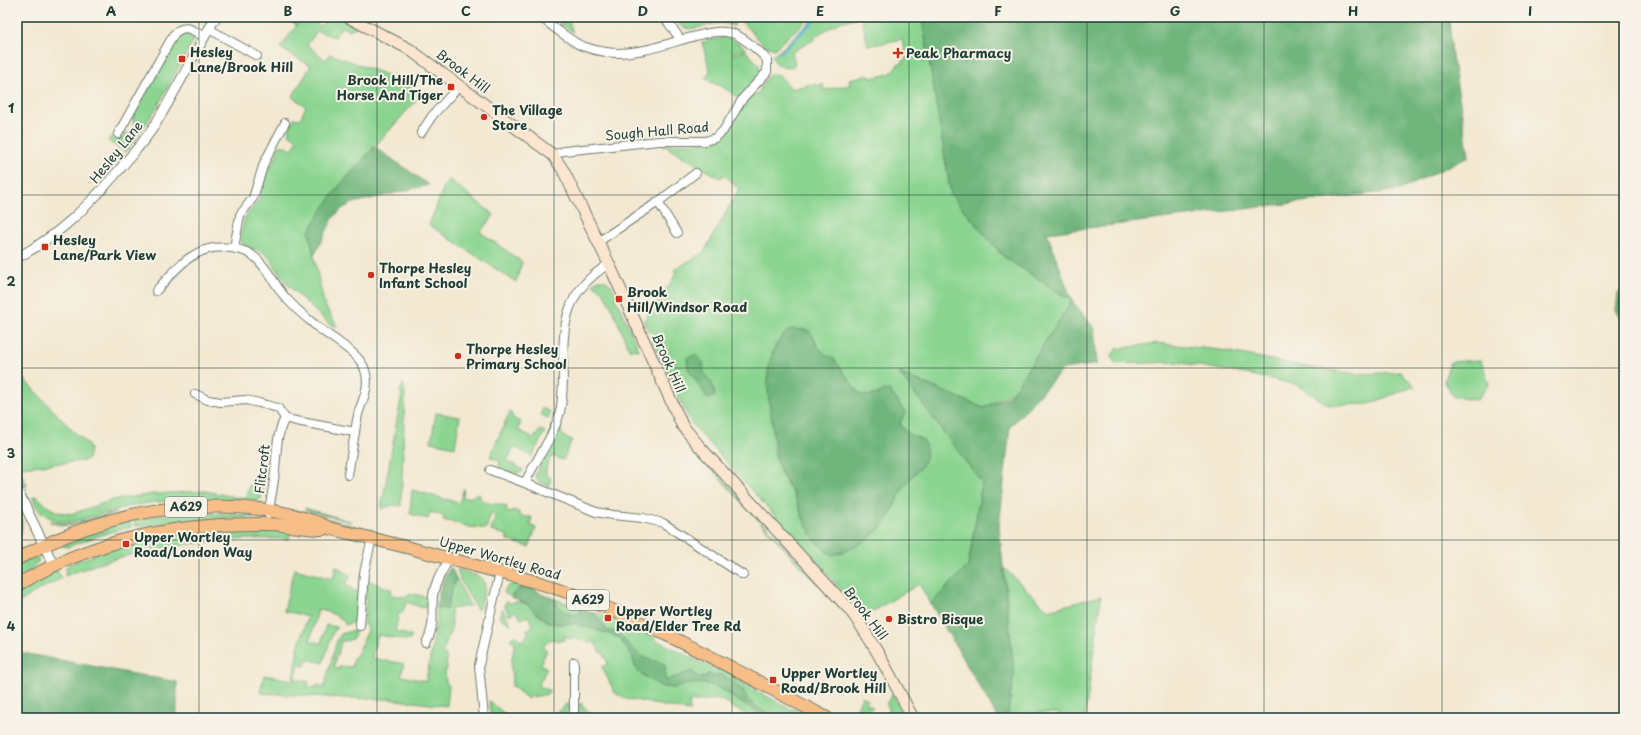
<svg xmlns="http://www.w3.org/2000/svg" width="1641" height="735" font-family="'Playpen Sans',sans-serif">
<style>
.green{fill:#8bd591;stroke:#558962;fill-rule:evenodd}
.forest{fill:#70b67b;stroke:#487a58}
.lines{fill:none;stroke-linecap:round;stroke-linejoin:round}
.stream{stroke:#5fb4db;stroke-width:2.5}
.minor-casing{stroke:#69796b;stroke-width:10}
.tertiary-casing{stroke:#69796b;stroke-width:11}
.secondary-casing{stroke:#69796b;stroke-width:13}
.primary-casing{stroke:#69796b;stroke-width:14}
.minor{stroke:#fff;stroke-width:8}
.tertiary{stroke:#fff;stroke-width:9}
.secondary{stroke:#fce5cf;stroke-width:11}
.primary{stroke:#f7be88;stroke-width:12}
.grid{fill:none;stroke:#1f3d34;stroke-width:1;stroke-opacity:0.55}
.poi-dot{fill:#c8321e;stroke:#f7f3e8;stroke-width:1.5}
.labels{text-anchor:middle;stroke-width:4;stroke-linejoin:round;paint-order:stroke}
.shield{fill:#f7f3e8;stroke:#60746a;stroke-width:1}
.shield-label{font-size:12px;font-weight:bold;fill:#1f3d34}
.poi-label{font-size:13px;font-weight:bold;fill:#1f3d34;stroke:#f7f3e8;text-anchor:start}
.street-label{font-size:13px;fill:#1f3d34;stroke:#f7f3e8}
.neatline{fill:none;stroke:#1f3d34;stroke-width:1.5}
.grid-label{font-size:13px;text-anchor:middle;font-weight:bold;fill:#1f3d34}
</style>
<rect width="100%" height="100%" fill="#f7f3e8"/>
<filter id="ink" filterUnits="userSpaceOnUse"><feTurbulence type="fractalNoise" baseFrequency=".025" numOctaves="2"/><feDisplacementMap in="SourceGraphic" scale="8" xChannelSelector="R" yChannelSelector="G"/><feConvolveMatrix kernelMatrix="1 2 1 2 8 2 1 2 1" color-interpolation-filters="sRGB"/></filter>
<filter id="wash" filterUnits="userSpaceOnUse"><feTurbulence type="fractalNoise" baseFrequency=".012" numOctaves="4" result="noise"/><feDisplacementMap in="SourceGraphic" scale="16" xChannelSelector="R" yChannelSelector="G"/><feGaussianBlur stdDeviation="0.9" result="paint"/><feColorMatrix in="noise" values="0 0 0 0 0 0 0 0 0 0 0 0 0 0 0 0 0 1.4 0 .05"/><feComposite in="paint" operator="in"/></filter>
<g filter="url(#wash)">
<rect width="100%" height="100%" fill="#f3e8d1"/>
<g class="green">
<path d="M 291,17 L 309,17 L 320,26 L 326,20 L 327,17 L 338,17 L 357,27 L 348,30 L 341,27 L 335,37 L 317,31 L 307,45 L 326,60 L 330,54 L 400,80 L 422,94 L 339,186 L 309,232 L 324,304 L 337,326 L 330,325 L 289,286 L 267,255 L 261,251 L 244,246 L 240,238 L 245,217 L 259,200 L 267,167 L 271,166 L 277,155 L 277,148 L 279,146 L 286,146 L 293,149 L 297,140 L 289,134 L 289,129 L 294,118 L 300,119 L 306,106 L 292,97 L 311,66 L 280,48 L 297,25 L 289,21 Z"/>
<path d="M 551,17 L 567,17 L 573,32 Z"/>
<path d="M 674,17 L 730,17 L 735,23 L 734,26 C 715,18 697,32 685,28 C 680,26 677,21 674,17 Z"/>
<path d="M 737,17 L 810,17 L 774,49 L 764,45 Z"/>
<path d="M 815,17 L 861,17 L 840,22 L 815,36 L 815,39 L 792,52 L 795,64 L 792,68 L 782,67 L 774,61 L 773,54 L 778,52 Z"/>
<path d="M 861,17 L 922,17 L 951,195 L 1003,256 L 1072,301 L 1013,392 L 983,408 L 900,373 L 982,483 L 968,566 L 931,604 L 919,584 L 865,616 L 692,424 L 686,413 L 651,338 L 654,336 L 651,331 L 649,332 L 644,320 L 671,283 L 676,273 L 674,270 L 704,252 L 739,189 L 725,175 L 720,178 L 663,145 L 716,141 L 724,136 L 748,98 L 752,95 L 759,93 C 760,87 763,85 766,79 C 775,66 784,81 792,89 L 815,83 L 817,86 L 823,84 L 824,90 L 850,85 L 849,79 L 869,75 L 871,78 L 890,74 L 898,64 L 903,63 L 903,60 L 907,59 L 902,39 L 868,46 ZM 813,336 L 817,346 L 825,354 L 834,359 L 859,394 L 866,396 L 878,394 L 884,390 L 902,418 L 900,424 C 904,432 908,435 917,437 L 927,455 C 923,468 913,474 905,485 C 898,496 893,509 886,520 C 873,539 853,550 832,555 L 806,526 L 794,495 L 781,474 L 776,458 L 768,388 L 771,359 Z"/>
<path d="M 181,35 L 190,34 L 193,37 L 193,41 L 156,109 L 126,152 L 108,141 L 111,136 L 118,141 L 125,134 L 131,132 L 134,134 L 138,129 C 135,126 132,123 133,118 C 136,105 158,75 165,61 C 171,52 174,42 181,35 Z"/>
<path d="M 726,37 L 740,44 L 746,49 L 733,53 L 734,55 L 746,51 L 759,65 L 760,75 L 738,98 L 726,89 L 705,79 L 710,71 L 702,42 Z"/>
<path d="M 450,180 L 494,215 L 480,232 L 522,262 L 516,282 L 429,225 L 445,184 Z"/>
<path d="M 598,280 L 605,280 L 611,285 L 617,297 L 615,298 L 617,303 L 618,303 L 639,350 L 629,349 L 610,304 L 603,292 L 593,284 Z"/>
<path d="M 1157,343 L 1220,350 L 1307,367 L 1357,374 L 1401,372 L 1415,386 L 1369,404 L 1329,405 L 1295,384 L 1246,374 L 1177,362 L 1116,364 L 1111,356 L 1117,349 Z"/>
<path d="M 1481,360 L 1489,384 L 1477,400 L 1454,397 L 1444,381 L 1450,362 Z"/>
<path d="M 17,372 L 71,429 L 88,444 L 90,450 L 88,459 L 84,461 L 21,467 L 17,461 Z"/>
<path d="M 403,383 L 405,392 L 401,506 L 392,505 L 381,509 L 402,393 L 400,392 Z"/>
<path d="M 542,408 L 550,412 L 549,418 L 541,415 Z"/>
<path d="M 510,411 L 514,419 L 521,422 L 518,430 L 534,438 L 540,430 L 545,432 L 532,456 L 514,447 L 507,461 L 524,470 C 518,476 504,473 499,466 L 500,461 L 490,457 Z"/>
<path d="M 436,413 L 460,417 L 455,447 L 431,442 Z"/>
<path d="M 560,427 L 563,436 L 572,440 L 563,460 L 552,456 C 548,462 545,468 546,475 L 551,478 L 549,486 L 539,482 L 535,475 L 551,446 Z"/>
<path d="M 685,440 L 687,440 L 820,585 L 817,584 Z"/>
<path d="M 17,466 L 27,484 L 26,487 C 19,484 17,474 17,466 Z"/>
<path d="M 249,485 L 264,488 L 261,499 L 255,501 C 215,499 176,498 136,505 C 122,508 108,512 94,516 C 85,518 74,523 64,522 C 52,521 34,511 33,497 L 37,496 L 48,507 L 58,512 L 71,514 L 113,500 L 153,494 L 205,491 L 246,499 Z"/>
<path d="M 464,488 L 463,497 L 464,498 L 472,497 L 476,494 L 480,495 L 480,498 L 484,502 L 492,504 L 493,503 L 507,506 L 506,511 L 511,513 L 513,510 L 519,512 L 519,515 L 525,517 L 532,517 L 530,525 L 536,528 L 529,547 L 507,540 L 507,535 L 491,531 L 495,515 L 491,513 L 486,529 L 474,527 L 474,528 L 443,520 L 444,516 L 430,512 L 428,519 L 410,514 L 412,490 L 459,503 Z"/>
<path d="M 17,508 C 25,518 22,532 17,543 Z"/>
<path d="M 305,508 L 352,522 L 305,510 Z"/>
<path d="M 294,510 L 373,531 L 379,533 L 364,530 Z"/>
<path d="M 116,512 L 117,513 C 95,518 70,533 49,521 L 70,525 Z"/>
<path d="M 203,513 L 252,515 L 253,517 L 135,526 L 134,520 L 164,515 Z"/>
<path d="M 130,520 L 131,527 L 110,532 L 67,547 L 59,545 L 61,542 Z"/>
<path d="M 247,528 L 287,531 L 290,535 L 289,539 C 213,537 136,547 65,576 L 66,568 L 69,564 L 122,545 L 123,548 L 125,549 L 138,544 L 139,541 L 176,534 Z"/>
<path d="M 35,555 L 38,558 L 38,562 L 32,569 L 17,578 L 17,564 Z"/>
<path d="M 336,566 L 351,576 L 345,584 L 354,591 L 360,592 L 358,621 L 345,625 L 344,621 L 336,615 L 318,609 L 310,641 L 321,643 L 326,625 L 337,627 L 333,632 L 323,663 L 307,659 L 305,666 L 299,665 L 295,679 L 309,682 L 308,687 L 315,688 L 316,685 L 324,687 L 337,640 L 341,634 L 355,630 C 356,640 349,641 341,641 L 338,655 L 336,655 L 334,668 L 339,669 L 340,666 L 352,667 L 353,658 L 357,655 L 368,630 L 364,624 L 367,580 L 392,590 L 391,595 L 408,597 L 410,593 L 430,598 L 430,606 L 423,608 L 407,602 L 402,613 L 399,613 L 395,631 L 412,636 L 410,640 L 404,640 L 379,635 L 376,640 L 372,658 L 404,664 L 401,676 L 426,681 L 437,619 L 437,608 L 447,609 L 449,599 L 456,578 L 470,606 L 451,609 L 452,626 L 442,654 L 446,655 L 447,670 L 445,670 L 446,682 L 449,686 L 447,706 L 388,699 L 344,698 L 260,693 L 264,675 L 293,680 L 298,648 L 308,616 L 284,611 L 294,569 L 333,579 Z"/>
<path d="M 1004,568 L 1048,610 L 1101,596 L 1085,718 L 1064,718 L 1058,713 L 1029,713 L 1022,718 L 1007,718 L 1014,674 Z"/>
<path d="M 457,569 C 487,579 489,576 480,608 L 477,610 L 461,582 Z"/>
<path d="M 57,571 L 62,578 L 35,592 L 17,604 L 17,591 L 50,572 Z"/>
<path d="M 513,583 L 535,589 C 526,589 516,588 511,597 L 504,593 L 506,588 Z"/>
<path d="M 555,599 L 580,608 L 580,613 C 569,618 557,609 555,599 Z"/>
<path d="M 507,601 L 510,603 C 533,597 534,619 552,623 C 560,626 569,623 577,624 C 590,627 603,633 616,636 L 621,639 L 623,644 L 632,655 L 635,667 L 642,675 L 652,681 L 674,688 L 687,684 L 703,683 L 712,685 L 725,691 L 735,699 L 748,706 L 765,718 L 749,718 L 744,713 L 731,707 L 732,705 L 719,699 L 689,702 L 690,711 L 624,698 L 615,693 L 602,667 L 608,664 L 603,652 L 600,653 L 595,642 L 588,643 L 585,640 L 567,638 L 564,635 L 564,640 L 559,641 L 552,639 L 546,643 L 543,648 L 547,650 L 541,663 L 543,666 L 547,668 L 538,686 L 549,690 L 548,694 L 532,697 L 529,696 L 528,699 L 512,686 L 511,664 L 515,641 L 510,640 L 514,635 L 522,641 L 529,632 L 526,630 L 533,626 L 528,616 L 521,619 L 515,611 L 509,615 L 504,605 Z"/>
<path d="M 502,609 L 511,624 L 499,617 Z"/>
<path d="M 592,612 L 605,616 L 604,618 L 611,621 L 613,616 L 651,634 L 656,640 L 716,670 L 722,669 L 734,675 L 735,679 L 790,709 C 799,708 804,710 810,718 L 776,718 L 764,713 L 747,699 L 743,690 L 737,687 L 734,682 L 720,674 C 708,681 697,678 686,673 L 677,677 L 665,681 L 665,664 L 642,657 L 622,637 L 606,630 L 602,622 Z"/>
<path d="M 893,694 L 905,718 L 887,718 C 890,713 890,708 886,704 Z"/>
<path d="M 862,696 L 868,700 L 866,703 L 873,707 L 864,715 L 867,718 L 853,718 Z"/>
<path d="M 489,701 L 510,718 L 493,718 L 490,712 Z"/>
<path d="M 568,703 L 570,710 L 565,715 L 552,717 Z"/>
<path d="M 581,703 L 594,718 L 583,717 L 580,714 L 579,704 Z"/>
</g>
<g class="forest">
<path d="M 922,17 L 1449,17 L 1452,56 L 1469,156 L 1400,190 L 1047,233 L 1072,301 L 1094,328 L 1097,364 L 1063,369 L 1010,427 L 999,527 L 1014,674 L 1007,718 L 998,718 L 931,604 L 968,566 L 982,483 L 899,373 L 984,408 L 1010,396 L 1072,301 L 1003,256 L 951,195 Z"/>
<path d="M 375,147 L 429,185 L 353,203 L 343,208 L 333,218 L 314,256 L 309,232 L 320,213 L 339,186 Z"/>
<path d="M 1624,289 L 1624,320 L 1616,311 L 1618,293 Z"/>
<path d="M 791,329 L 808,330 L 813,336 L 817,346 L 825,354 L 834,359 L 859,394 L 866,396 L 878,394 L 884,390 L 890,391 L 906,413 L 902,418 L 900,424 C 906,435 913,435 923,440 C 934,463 916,469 905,485 C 898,496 893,510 886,521 C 873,539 853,550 832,555 C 808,540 806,521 795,497 C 789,484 780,473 776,459 C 773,446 774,432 772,419 C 771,409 768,399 768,389 C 766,368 772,340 791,329 Z"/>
<path d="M 695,355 L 703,362 L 704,373 L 712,383 L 715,396 L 708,399 L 688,368 L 687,358 Z"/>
<path d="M 451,567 L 456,578 L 449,599 L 447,609 L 437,608 C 438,593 442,579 451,567 Z"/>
<path d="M 518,589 L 535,589 L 541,594 L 555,599 C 557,609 569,618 580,613 L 580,608 C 594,614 600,616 606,630 L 617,632 L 642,657 L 665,664 L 665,681 L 692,671 L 698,678 L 706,678 L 708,673 L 715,677 L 720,674 L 734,682 L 737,687 L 743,690 L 747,699 L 755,707 L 776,718 L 765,718 L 748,706 L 735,699 L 725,691 L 712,685 L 703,683 L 687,684 L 674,688 L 663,687 L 652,681 L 636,670 L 632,655 L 623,644 L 621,639 L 616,636 L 577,624 L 551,623 L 535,612 L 529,605 L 511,597 Z"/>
<path d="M 17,652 L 177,682 L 177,718 L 17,718 Z"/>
</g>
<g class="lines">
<path class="stream" d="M 780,53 L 818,17"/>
</g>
</g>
<g filter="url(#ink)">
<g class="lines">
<g class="minor-casing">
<g id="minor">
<path d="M 540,17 C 550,24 572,42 582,46 C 590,49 599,51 606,52 C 630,56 658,47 681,40 C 697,36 714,29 731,33 C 741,35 761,52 767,60 L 767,72 L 743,98 L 723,131 L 715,138 L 705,141 L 659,141 L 564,151 L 553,155"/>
<path d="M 664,17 L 681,40"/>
<path d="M 209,29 L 257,56"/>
<path d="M 421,133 L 432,116 L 459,86"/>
<path d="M 118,134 L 174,34 C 185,23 193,30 204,37"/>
<path d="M 658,202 L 677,233"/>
<path d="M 598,242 L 658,202 L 696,173"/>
<path d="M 234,248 L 240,215 L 253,198 L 264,163 L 285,123"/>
<path d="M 609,264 C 565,291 563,322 563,369 C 563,384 563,398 560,412 C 553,438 536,459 525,483 L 596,512 L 613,515 L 643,518 L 663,523 L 743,575"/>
<path d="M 156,291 C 177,267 196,243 231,248 C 240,249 249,252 256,258 C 268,269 275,285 285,297 C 294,307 304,316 314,324 C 328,337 360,352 365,370 C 370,385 364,397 359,411 C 357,418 356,425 355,432 L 296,421 L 285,418 L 278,408 L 259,403 L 246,400 L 221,402 L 208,400 L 195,394"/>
<path d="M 490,470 L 525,483"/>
<path d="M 348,475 L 355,432"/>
<path d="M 268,514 C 271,499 274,485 275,470 C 277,452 276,435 285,418"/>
<path d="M 360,626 L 364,573 L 372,538"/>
<path d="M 426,643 C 436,624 431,615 433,596 C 434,583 443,570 449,559"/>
<path d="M 484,718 L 479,665 L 500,572"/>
<path d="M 574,718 L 574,662"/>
</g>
</g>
<g class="tertiary-casing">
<g id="tertiary">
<path d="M 17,258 C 61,234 88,206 120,169 C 132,154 146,140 156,123 C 177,89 195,52 216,17"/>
<path d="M 17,489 L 53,564"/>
</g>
</g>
<g class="secondary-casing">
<path id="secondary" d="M 348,17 L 409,49 L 553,155 L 563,170 L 609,264 L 682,425 L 699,446 L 850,610 C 875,644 893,681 913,718"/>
</g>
<g class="primary-casing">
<g id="primary">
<path d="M 17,559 C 73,529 134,508 198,507 C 236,505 277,509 313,521 C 319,522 324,526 329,528 C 336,530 343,532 350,533 C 392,543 434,554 476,566 C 506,574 537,581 567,592 C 657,625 742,674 827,718"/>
<path d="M 17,585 C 94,539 177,523 266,524 C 285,524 304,529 323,529"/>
</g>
</g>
<use href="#minor" class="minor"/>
<use href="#tertiary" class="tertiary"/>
<use href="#secondary" class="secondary"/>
<use href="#primary" class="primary"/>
</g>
</g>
<path class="grid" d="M 199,17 L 199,718M 377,17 L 377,718M 554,17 L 554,718M 732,17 L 732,718M 909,17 L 909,718M 1087,17 L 1087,718M 1264,17 L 1264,718M 1442,17 L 1442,718M 17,195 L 1624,195M 17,368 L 1624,368M 17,540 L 1624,540"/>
<g class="poi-dot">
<path d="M896 47h4v4h4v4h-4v4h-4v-4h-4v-4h4z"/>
<rect x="178" y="55" width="8" height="8" rx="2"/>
<rect x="447" y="83" width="8" height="8" rx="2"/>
<circle cx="484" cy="117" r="4"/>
<rect x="41" y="243" width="8" height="8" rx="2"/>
<circle cx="371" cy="275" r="4"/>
<rect x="615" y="295" width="8" height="8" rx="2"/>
<circle cx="458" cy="356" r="4"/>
<rect x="122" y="540" width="8" height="8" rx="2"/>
<rect x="604" y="614" width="8" height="8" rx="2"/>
<circle cx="889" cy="619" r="4"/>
<rect x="769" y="676" width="8" height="8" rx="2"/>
</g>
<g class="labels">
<g class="shield">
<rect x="165" y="497" width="42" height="20" rx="3"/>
<rect x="567" y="590" width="42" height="20" rx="3"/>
</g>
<g class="shield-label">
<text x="186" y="511">A629</text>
<text x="588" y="604">A629</text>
</g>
<g class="poi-label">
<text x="190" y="57">Hesley<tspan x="190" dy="15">Lane/Brook Hill</tspan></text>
<text x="906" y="58">Peak Pharmacy</text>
<text x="443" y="85" text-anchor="end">Brook Hill/The<tspan x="443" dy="15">Horse And Tiger</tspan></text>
<text x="492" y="115">The Village<tspan x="492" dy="15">Store</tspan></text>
<text x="53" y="245">Hesley<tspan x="53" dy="15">Lane/Park View</tspan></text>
<text x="379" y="273">Thorpe Hesley<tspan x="379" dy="15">Infant School</tspan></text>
<text x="627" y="297">Brook<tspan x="627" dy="15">Hill/Windsor Road</tspan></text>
<text x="466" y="354">Thorpe Hesley<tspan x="466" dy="15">Primary School</tspan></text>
<text x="134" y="542">Upper Wortley<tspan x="134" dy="15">Road/London Way</tspan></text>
<text x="616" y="616">Upper Wortley<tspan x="616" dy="15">Road/Elder Tree Rd</tspan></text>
<text x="897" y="624">Bistro Bisque</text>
<text x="781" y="678">Upper Wortley<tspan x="781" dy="15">Road/Brook Hill</tspan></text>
</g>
<g class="street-label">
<text transform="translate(463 71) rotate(37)" y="5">Brook Hill</text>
<text transform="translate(657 131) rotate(-5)" y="5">Sough Hall Road</text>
<text transform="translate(116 152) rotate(-51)" y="5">Hesley Lane</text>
<text transform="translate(669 363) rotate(66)" y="5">Brook Hill</text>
<text transform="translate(262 469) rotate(-83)" y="5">Flitcroft</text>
<text transform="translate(500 558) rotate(16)" y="5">Upper Wortley Road</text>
<text transform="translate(866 613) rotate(53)" y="5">Brook Hill</text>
</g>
</g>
<rect width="1641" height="735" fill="none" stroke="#f7f3e8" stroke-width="44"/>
<rect x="22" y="22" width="1597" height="691" class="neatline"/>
<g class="grid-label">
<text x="111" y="16">A</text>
<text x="288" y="16">B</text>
<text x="466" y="16">C</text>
<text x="643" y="16">D</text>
<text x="820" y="16">E</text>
<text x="998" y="16">F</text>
<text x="1175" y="16">G</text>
<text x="1353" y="16">H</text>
<text x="1530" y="16">I</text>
<text x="11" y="113">1</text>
<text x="11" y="286">2</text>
<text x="11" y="458">3</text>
<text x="11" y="631">4</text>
</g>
</svg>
